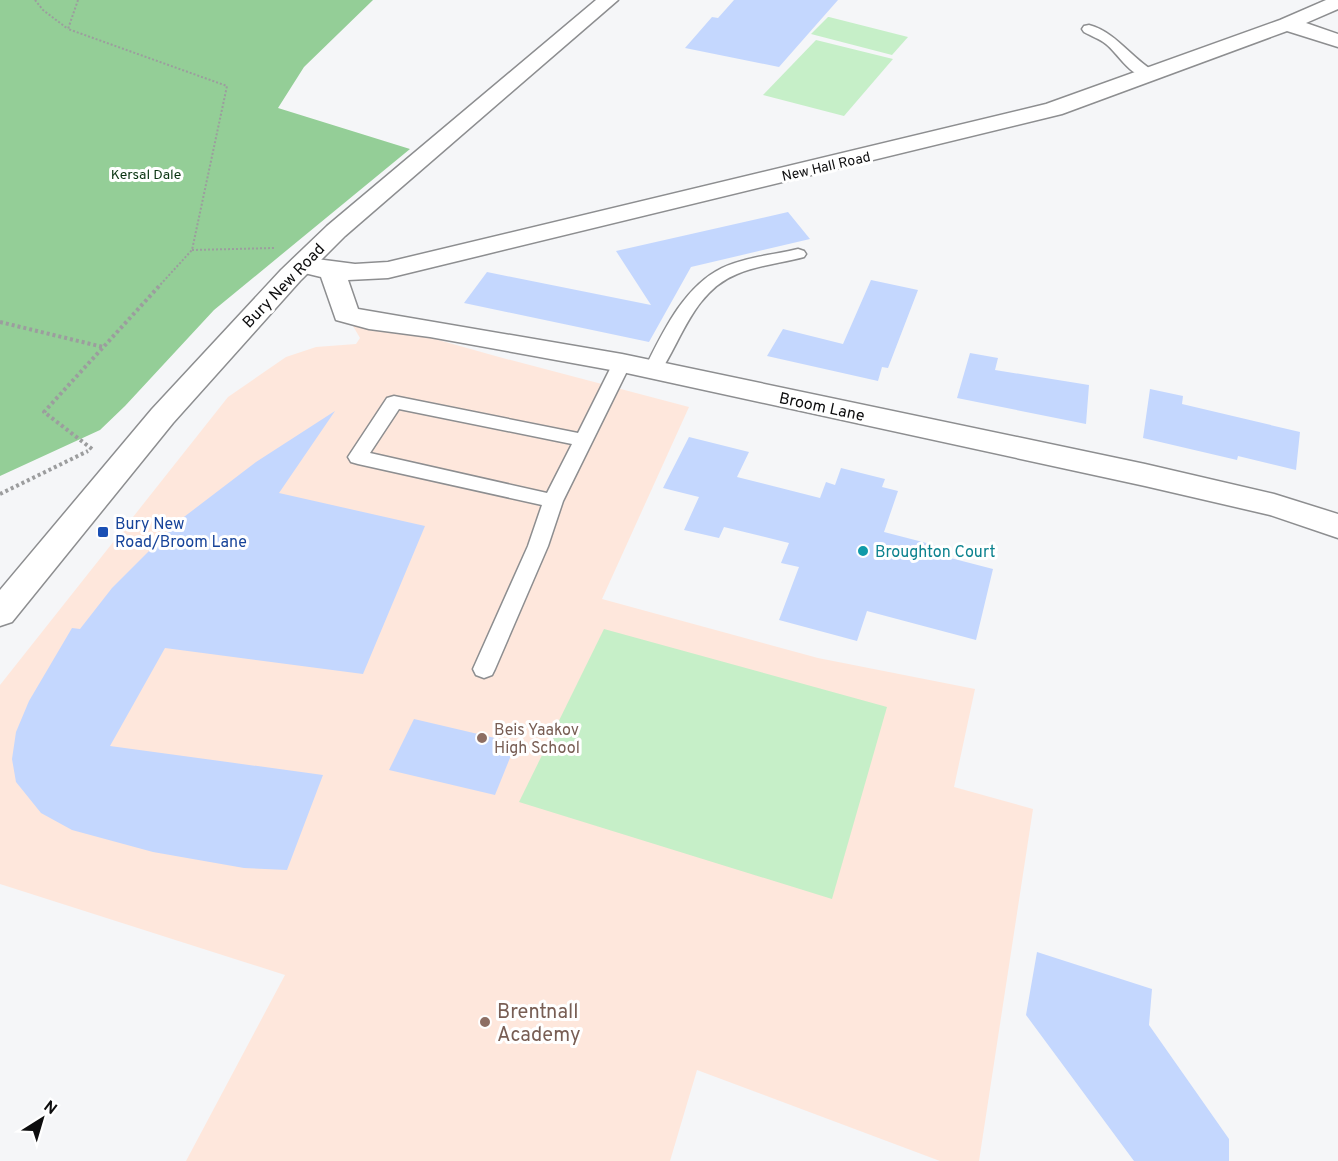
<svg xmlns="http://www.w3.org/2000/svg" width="1338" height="1161" font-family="Overpass,sans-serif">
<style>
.education{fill:#fee7dc}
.green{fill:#c6efc8}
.forest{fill:#94ce97}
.building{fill:#c4d7fe}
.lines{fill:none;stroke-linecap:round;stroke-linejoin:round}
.service-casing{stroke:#8d8e90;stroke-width:3}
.minor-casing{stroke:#8d8e90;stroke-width:3}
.trunk-casing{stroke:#8d8e90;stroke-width:3}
.path-far1{stroke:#9c9d9e;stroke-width:2;stroke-dasharray:2 2;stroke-linecap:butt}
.path{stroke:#9c9d9e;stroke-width:4;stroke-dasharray:3 3;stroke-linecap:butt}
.service{fill:#fff;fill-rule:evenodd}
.minor{fill:#fff;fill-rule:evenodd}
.trunk{fill:#fff;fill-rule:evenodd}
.transit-dot{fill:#1a4fb4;stroke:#fff;stroke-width:2}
.culture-dot{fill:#0f9aa8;stroke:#fff;stroke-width:2}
.education-dot{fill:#8d6e63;stroke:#fff;stroke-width:2}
.labels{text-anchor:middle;stroke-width:6;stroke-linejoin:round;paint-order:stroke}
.far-street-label{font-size:14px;fill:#0d0d0e;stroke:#fff}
.far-park-label{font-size:14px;fill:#093310;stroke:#fff}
.street-label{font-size:16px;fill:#0d0d0e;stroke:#fff}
.transit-label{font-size:16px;fill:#164399;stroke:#fff;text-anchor:start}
.culture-label{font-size:16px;fill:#0d838f;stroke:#fff;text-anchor:start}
.education-label{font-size:16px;fill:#785e54;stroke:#fff;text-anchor:start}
.near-education-label{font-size:20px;fill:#785e54;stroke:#fff;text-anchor:start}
</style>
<rect width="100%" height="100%" fill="#f5f6f8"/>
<path class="education" d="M 346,314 L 499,357 L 689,407 L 602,599 L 818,658 L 975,689 L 954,787 L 1033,809 L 979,1161 L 940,1161 L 697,1070 L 670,1161 L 186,1161 L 285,975 L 0,884 L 0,685 L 228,397 L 286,357 L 316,347 L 356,344 L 360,338 Z"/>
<g class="green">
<path d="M 828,17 L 829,17 L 908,37 L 892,55 L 811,34 Z"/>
<path d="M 816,40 L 893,59 L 844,116 L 763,95 Z"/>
<path d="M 604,629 L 887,707 L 832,899 L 519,802 Z"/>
</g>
<path class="forest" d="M 0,0 L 373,0 L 304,67 L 278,108 L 410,149 L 214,310 L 125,406 L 100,430 L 0,476 Z"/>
<g class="building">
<path d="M 734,0 L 838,0 L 779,67 L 685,48 L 712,17 L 718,18 Z"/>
<path d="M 788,212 L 810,239 L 691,267 L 649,342 L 464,303 L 487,272 L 651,305 L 616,251 Z"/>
<path d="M 871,280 L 918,290 L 888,368 L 882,367 L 878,381 L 767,356 L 783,329 L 843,344 Z"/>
<path d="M 970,353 L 998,358 L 995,370 L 1089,385 L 1086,424 L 957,398 Z"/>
<path d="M 1150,389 L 1183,396 L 1182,404 L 1300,432 L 1296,470 L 1238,456 L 1237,460 L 1143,438 Z"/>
<path d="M 335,411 L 279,493 L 425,526 L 363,674 L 165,648 L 110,746 L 323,775 L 287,870 L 244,868 L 153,852 L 72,830 L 41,813 L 16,782 L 12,759 L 16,732 L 29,701 L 72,628 L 80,629 L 112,588 L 180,520 L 256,462 Z"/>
<path d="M 689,437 L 749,452 L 737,477 L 820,498 L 826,482 L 835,485 L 841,468 L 885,479 L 882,487 L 898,491 L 884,532 L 942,547 L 939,555 L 993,569 L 976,640 L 867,611 L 857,641 L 779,620 L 799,567 L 781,563 L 789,543 L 724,527 L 719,538 L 684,530 L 699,497 L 663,488 Z"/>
<path d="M 414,719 L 516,743 L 495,795 L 389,770 Z"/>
<path d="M 1037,952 L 1152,989 L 1149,1025 L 1229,1139 L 1229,1161 L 1134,1161 L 1026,1015 Z"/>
</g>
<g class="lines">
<g class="service-casing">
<g id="service">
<path d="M 1089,25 C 1115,32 1130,56 1152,70 L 1154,73 L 1152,76 C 1132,81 1119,54 1106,44 C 1100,39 1091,36 1084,32 L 1082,29 L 1084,26 Z"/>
<path d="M 798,249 L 804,251 L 806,254 L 804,257 C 782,263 758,265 737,274 C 694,291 682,339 659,374 L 647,374 L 644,370 C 662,334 683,287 722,268 C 745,257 773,255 798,249 Z"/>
<path d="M 622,357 L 628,359 L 631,363 L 563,501 L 548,546 L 495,669 L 492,675 L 484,678 L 476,675 L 473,669 L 528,546 L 542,505 L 358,464 L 351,462 L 348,457 L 387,398 L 394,396 L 578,433 L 613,363 L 616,359 ZM 399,409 L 572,444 L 547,493 L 370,453 Z"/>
</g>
</g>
<g class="minor-casing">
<path id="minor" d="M 1326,0 L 1338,0 L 1338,9 L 1306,23 L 1338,34 L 1338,47 L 1287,31 L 1062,114 L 388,278 L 348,280 L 358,309 L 622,354 L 1145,464 L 1274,494 L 1338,514 L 1338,538 L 1270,515 L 1145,486 L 622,372 L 430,337 L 369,329 L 336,320 L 321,277 L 292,270 L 288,265 L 292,260 L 301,257 L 355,264 L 388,262 L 1046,104 L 1280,20 Z"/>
</g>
<g class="trunk-casing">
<path id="trunk" d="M 596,0 L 618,0 L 345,236 L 300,281 L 173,423 L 12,622 L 0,626 L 0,590 L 152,409 L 281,270 L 327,226 Z"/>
</g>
<g class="path-far1">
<path d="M 35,0 L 43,10 L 68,29"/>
<path d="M 78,0 L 68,29 L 227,86 L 192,250 L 160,285"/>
<path d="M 192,250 L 275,248"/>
</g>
<g class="path">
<path d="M 0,322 L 103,347"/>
<path d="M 92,449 L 44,412 L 161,284"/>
<path d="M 0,494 L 88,451"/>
</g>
<use href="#service" class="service"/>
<use href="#minor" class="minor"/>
<use href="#trunk" class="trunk"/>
</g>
<rect class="transit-dot" x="97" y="526" width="12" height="12" rx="3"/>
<circle class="culture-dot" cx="863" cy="551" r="6"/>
<g class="education-dot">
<circle cx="482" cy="738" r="6"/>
<circle cx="485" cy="1022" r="6"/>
</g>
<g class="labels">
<g class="far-street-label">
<text transform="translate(826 166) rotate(-13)" y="5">New Hall Road</text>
</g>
<g class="far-park-label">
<text x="146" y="179">Kersal Dale</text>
</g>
<g class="street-label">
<text transform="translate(283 285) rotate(-46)" y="6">Bury New Road</text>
<text transform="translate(822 406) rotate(12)" y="6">Broom Lane</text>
</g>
<g class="transit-label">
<text x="115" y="529">Bury New<tspan x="115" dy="18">Road/Broom Lane</tspan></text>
</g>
<g class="culture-label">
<text x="875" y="557">Broughton Court</text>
</g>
<g class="education-label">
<text x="494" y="735">Beis Yaakov<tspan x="494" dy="18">High School</tspan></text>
</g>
<g class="near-education-label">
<text x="497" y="1018">Brentnall<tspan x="497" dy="23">Academy</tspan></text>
</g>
</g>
<g transform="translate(42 1119) rotate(37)" stroke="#ffffff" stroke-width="4.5" paint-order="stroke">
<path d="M0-4.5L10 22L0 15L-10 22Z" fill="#0d0d0e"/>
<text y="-9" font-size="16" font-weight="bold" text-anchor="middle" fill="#0d0d0e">N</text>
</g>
</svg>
